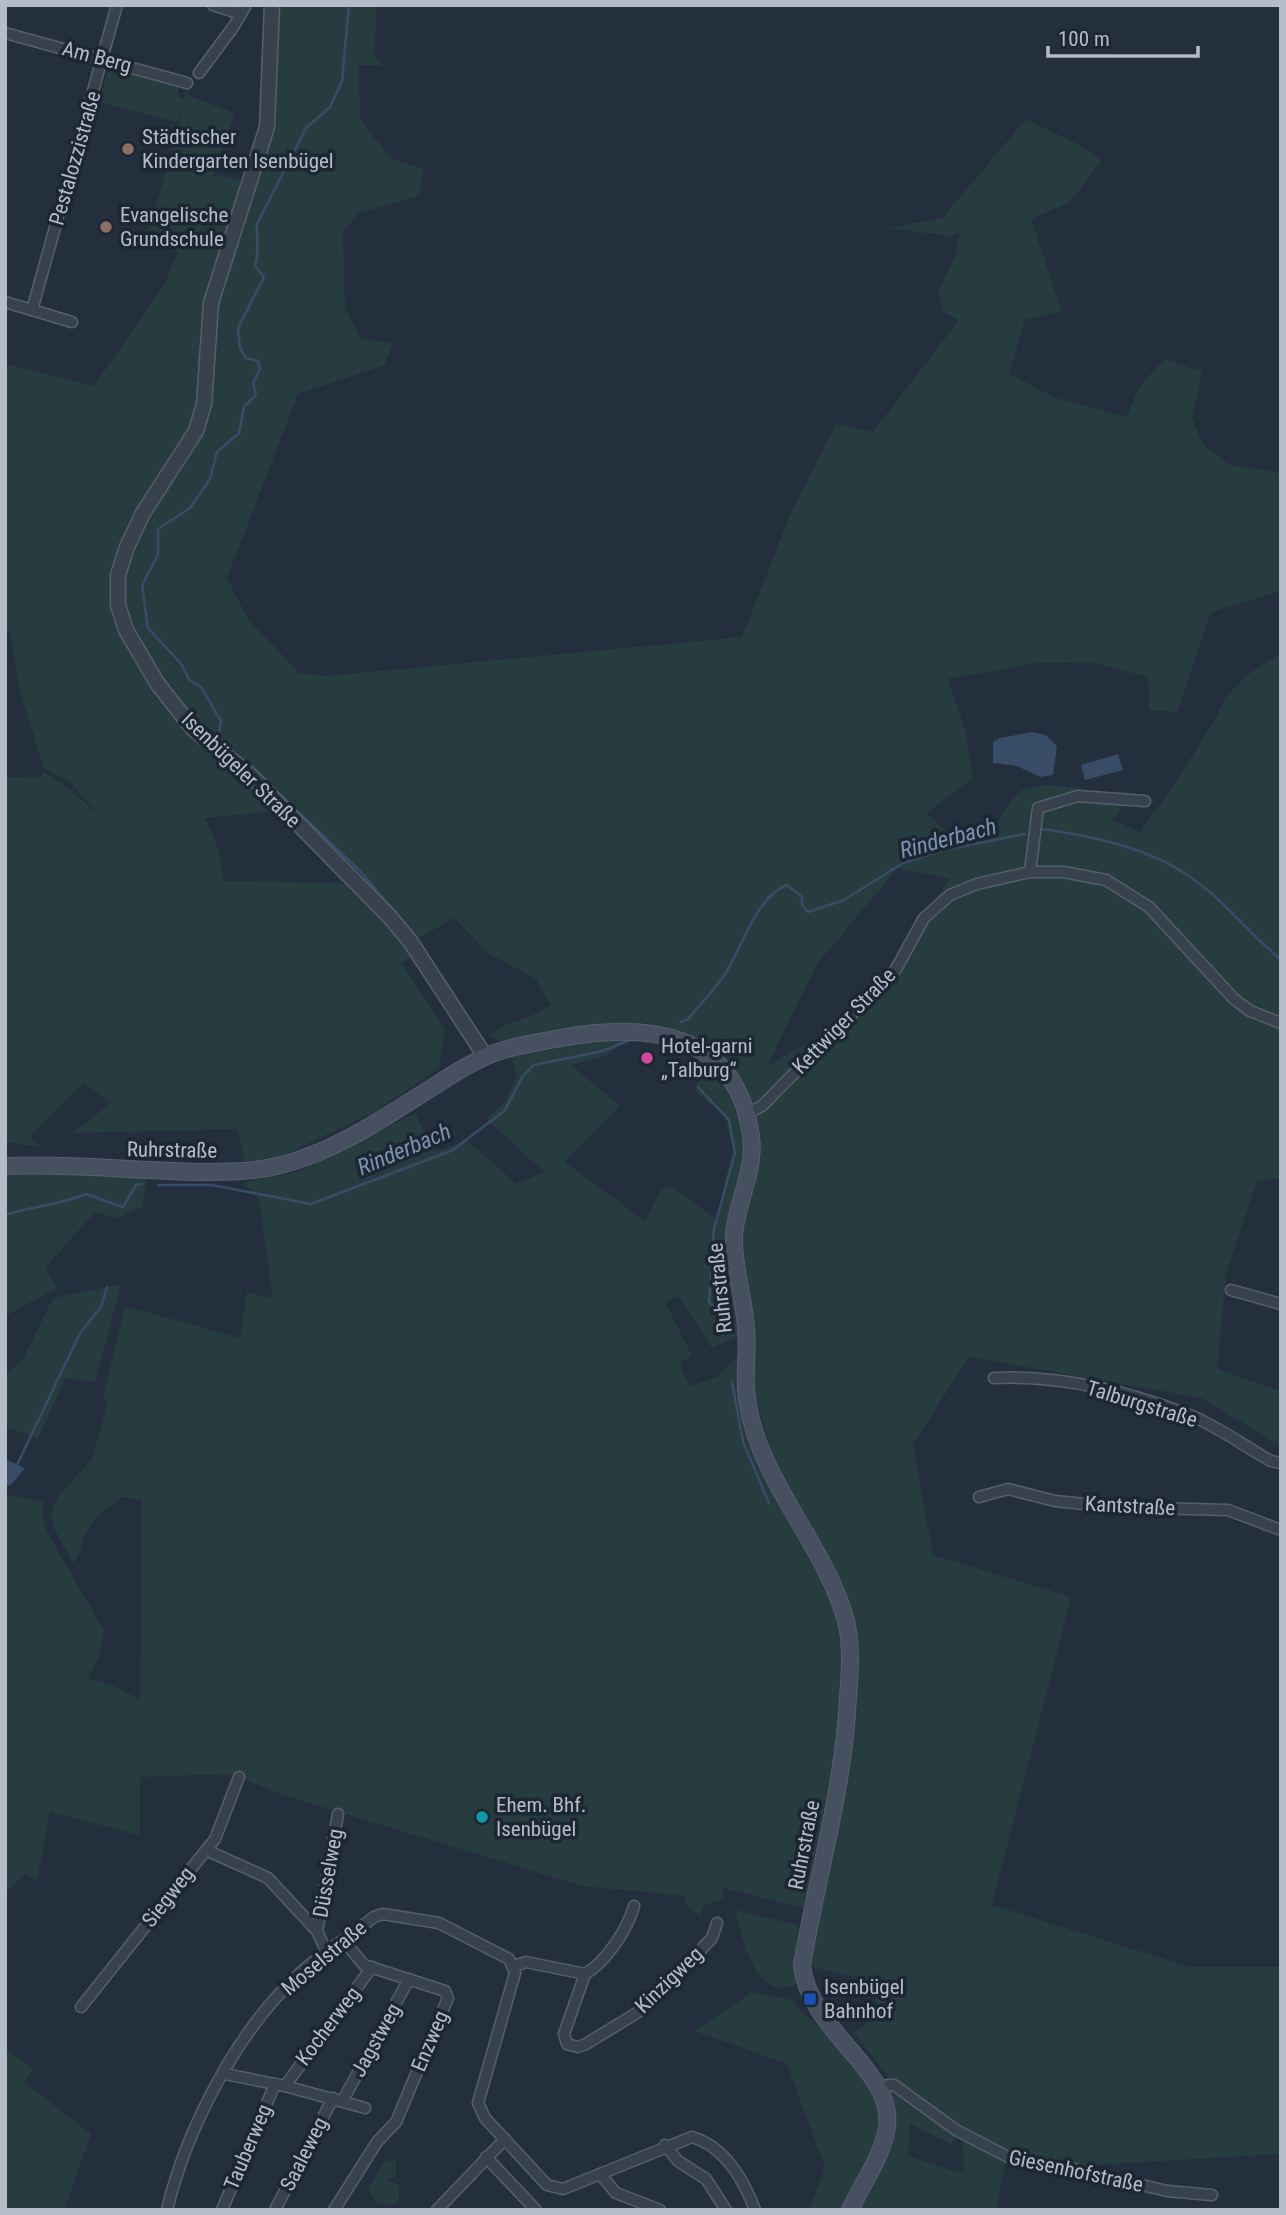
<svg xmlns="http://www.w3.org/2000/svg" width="1286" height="2215" font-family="'Roboto Condensed',sans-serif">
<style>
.green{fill:#263c3f;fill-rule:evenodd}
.water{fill:#394c67}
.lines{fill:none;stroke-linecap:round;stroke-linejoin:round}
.stream{stroke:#394c67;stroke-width:2.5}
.minor-casing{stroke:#565f6c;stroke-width:13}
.tertiary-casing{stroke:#565f6c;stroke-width:17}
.secondary-casing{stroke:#565f6c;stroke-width:18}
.minor{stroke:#38414e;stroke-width:10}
.tertiary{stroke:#38414e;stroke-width:14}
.secondary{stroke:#465061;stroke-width:16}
.education-dot{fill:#8d6e63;stroke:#1d2633;stroke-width:2.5}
.hotel-dot{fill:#d1479c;stroke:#1d2633;stroke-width:2.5}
.culture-dot{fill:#0f9aa8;stroke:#1d2633;stroke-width:2.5}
.transit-dot{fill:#1a4fb4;stroke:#1d2633;stroke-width:2.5}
.labels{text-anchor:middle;stroke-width:7;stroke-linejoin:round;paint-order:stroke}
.street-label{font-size:21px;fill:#b4bcc9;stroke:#1d2633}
.poi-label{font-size:21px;fill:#b4bcc9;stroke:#1d2633;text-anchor:start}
.water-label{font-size:23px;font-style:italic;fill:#7c92b1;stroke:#1d2633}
</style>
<rect width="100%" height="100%" fill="#242f3e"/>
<g class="green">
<path d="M 272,5 L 377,5 L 374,54 L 383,65 L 359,65 L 360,119 L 390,158 L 424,169 L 419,196 L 359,213 L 343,232 L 345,308 L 361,339 L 394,343 L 384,365 L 298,394 L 227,578 L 248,619 L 299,673 L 326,676 L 742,637 L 790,515 L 836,424 L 873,432 L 959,320 L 943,312 L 938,292 L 955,257 L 960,232 L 951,236 L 886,228 L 942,218 L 1026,119 L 1079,145 L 1102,160 L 1070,202 L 1031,219 L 1062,312 L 1025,319 L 1009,374 L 1056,398 L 1126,417 L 1140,386 L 1164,359 L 1202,372 L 1192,418 L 1203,444 L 1229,465 L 1281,473 L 1281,591 L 1211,612 L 1177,712 L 1149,710 L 1148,677 L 1092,662 L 1037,663 L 948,679 L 966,732 L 973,779 L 926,813 L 956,840 L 993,830 C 1000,819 1010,797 1021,791 C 1045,777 1102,793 1128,800 L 1113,820 L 1140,832 L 1171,789 L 1215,720 L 1225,698 L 1247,675 L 1281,653 L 1281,1178 L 1257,1181 L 1226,1274 L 1217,1369 L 1281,1391 L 1281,1446 L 1201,1398 L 969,1357 L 913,1444 L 933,1555 L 1071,1597 L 992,1905 L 1190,1967 L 1281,1967 L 1281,2154 L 1026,2169 L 916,2095 L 962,2129 L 951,2144 L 910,2124 L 908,2156 L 964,2174 L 963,2139 L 1006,2160 L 996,2210 L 809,2210 L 825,2168 L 787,2064 L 695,2031 L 752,1992 L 792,2000 C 801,2013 812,2020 824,2031 C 843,2049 858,2071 872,2093 L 888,2076 L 854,2033 L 879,2015 L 871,1981 L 809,1966 L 855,1648 L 776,1466 L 754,1393 L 755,1326 L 742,1256 L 742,1229 L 761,1157 L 760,1133 L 748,1102 L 687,1035 L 669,1028 L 648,1023 L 624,1024 L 505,1045 L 489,1035 C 507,1020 532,1019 551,1005 L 535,978 L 489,954 L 454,918 L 417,939 L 410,959 L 402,963 L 445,1031 L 439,1068 L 376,1111 L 284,1155 L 245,1162 L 238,1129 L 72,1133 L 111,1103 L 84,1083 L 30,1137 L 41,1147 L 5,1142 L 5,777 L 42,778 L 42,771 L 65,785 L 101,817 L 69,781 L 44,768 L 19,689 L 10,633 L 5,632 L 5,563 L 10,563 L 5,560 L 5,364 L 94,386 L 164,285 L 178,251 L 144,240 L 168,167 L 181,111 L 177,122 L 99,102 L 108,70 L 113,68 L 173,83 L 178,86 L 178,97 L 184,99 L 188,84 L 187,95 L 235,113 L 213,175 L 252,182 L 279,44 ZM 277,811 L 342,883 L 223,881 C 221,856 217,839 204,818 ZM 898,868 L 950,879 L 899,949 L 879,983 L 819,1036 L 767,1066 L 817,964 Z"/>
<path d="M 644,1037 L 618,1045 L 606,1056 L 571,1065 L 620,1106 L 565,1162 L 645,1221 L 661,1189 L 674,1188 L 716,1219 L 733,1148 L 724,1116 L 694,1090 L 708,1065 L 727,1090 L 744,1136 L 745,1158 L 726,1253 L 739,1336 L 712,1348 L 678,1296 L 665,1302 L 692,1356 L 680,1363 L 689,1387 L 719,1376 L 740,1354 L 748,1424 L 771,1490 L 809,1549 L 829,1588 L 843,1635 L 840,1734 L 804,1908 L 723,1888 L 723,1899 L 704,1905 L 700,1916 L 687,1906 L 685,1896 L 582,1886 L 283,1795 L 231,1774 L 140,1777 L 140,1835 L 50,1812 L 37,1880 L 25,1874 L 5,1893 L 5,1494 L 44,1502 L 42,1517 L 47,1532 L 104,1631 L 99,1656 L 88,1678 L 116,1687 L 140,1700 L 142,1500 L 121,1497 C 108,1508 89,1521 84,1538 C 80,1549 81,1554 73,1563 L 55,1530 L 51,1516 L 58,1496 L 92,1459 L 108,1402 L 103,1399 L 125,1306 L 240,1338 L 247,1292 L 273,1299 L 259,1199 L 243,1182 L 298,1172 L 415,1113 L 435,1152 L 467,1140 L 516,1184 L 544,1172 L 486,1119 L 506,1101 L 517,1075 L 511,1057 L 589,1042 Z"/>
<path d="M 5,1172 L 147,1177 L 142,1207 L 117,1218 L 95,1212 L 45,1268 L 58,1288 L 5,1316 Z"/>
<path d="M 121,1284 L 95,1382 L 66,1378 L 38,1438 L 5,1427 L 5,1375 L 22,1361 L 53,1298 Z"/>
<path d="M 735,1910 L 798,1925 L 797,1984 C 754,2003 743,1939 735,1910 Z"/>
<path d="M 5,2048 L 33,2069 L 24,2082 L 91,2134 L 64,2210 L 5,2210 Z"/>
<path d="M 396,2160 L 396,2176 L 386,2180 L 399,2185 L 399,2201 L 392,2205 L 377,2203 L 368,2189 L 385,2161 Z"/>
</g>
<g class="water">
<path d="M 1032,732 L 1046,735 L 1057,746 L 1053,775 L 1040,777 L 1017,766 L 993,763 L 993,742 L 1000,738 Z"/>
<path d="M 1118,754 L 1123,770 L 1085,780 L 1081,765 Z"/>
<path d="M 5,1459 L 25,1468 L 11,1485 L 5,1486 Z"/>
</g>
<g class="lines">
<g class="stream">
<path d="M 225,747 L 218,738 L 221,721 L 201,687 L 189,680 L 182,665 L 148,628 L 142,585 L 158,555 L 158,529 L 190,508 L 210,479 L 217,452 L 239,433 L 244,407 L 256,395 L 253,383 L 260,369 L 258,361 L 246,358 L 240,348 L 238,328 L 264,277 L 255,266 C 260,250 256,240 257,224 L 306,128 L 330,107 L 342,81 L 349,5"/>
<path d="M 265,780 L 361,872 L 395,912"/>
<path d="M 1041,829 C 1092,836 1146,847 1189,876 C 1223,899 1250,934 1281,960"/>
<path d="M 681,1022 L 688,1019 C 700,1005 712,992 723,977 C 743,948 755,897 787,885 L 802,897 L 802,905 L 808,912 L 844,900 L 903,863 L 943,850 L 1025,834"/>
<path d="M 698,1087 L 729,1120 L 735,1153 L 714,1229 L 709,1302 L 722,1314 L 723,1335"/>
<path d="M 158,1185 L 212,1185 L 311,1204 L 453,1150 L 505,1110 L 523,1076 L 534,1065 L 603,1051 L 630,1040"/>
<path d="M 5,1215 C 32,1206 60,1205 86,1194 L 123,1207 L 136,1185 L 142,1184"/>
<path d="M 732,1382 L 743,1442 L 769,1503"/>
<path d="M 17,1465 L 80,1333 L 101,1307 L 107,1287"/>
</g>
<g class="minor-casing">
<g id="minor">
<path d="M 213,5 L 241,14"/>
<path d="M 5,33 L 187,83"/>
<path d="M 199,73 L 234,26 L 246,5"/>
<path d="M 5,302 L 72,322"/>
<path d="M 32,310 L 117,5"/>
<path d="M 1030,872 L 1038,808 L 1078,796 L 1145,801"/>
<path d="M 746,1114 L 762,1106 L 896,969 L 924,918 L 950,895 L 977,884 L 1030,872 L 1064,872 L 1106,880 L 1149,907 L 1234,999 L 1250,1011 L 1281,1023"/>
<path d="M 1231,1290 L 1281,1304"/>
<path d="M 994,1378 C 1058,1375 1127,1391 1187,1414 C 1216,1425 1244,1446 1271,1461 L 1281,1463"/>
<path d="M 979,1497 L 1008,1489 L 1055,1501 L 1114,1507 L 1228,1510 L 1281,1530"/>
<path d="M 206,1850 L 268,1878 L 317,1931 L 327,1953"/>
<path d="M 634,1906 C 628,1929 605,1963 585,1974 L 564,2034 L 567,2044 L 578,2047 L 586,2044 L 648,2006 L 712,1938 L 717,1923"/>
<path d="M 317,1931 L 338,1814"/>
<path d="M 514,1966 L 526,1962 L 585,1974"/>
<path d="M 81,2007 L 215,1839 L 239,1777"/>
<path d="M 225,2074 L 285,2086 L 365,2108"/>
<path d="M 285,2086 L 372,1967"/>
<path d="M 877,2086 L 894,2085 L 956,2130 L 1012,2159 L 1078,2170 L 1167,2191 L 1212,2195"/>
<path d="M 343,2100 L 409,1979"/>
<path d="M 665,2145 L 678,2161 L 706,2179 L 726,2210"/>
<path d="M 486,2157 L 536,2210"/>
<path d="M 600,2174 L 616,2193 L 660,2210"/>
<path d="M 167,2210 C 186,2130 236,2033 297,1976 C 320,1954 349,1937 374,1917 L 383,1914 L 439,1923 L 509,1959 L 515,1973 L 478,2103 L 485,2118 L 547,2185 L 563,2189 L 692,2137 C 724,2146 744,2180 755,2210"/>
<path d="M 222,2210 L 275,2084"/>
<path d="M 275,2210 L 333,2098"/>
<path d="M 334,2210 L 377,2142 L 396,2122 L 448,1998 L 445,1991 L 364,1965 L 344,1941"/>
<path d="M 437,2210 L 505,2139"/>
</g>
</g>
<g class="tertiary-casing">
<path id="tertiary" d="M 272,5 L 267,127 L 211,303 L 204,404 L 196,431 L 143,513 L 127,547 L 118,575 L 118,605 L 126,630 L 157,683 L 193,729 L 250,775 L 390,917 L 410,941 L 485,1056"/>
</g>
<g class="secondary-casing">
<path id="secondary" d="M 5,1166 C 70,1163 136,1171 201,1172 C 226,1172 252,1172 277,1166 C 332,1153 381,1120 428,1090 C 447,1078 466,1065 487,1056 C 510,1046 536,1043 561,1038 C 647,1022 736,1031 751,1136 C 756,1171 736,1202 734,1236 C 733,1267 744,1297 746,1328 C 748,1348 745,1368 746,1388 C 752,1475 824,1540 846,1621 C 852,1645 850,1672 848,1697 C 844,1788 817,1876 802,1965 C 809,2032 894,2069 887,2126 C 884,2154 862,2184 850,2210"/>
</g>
<use href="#minor" class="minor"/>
<use href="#tertiary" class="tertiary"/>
<use href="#secondary" class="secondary"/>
</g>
<g class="education-dot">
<circle cx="128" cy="149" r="7"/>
<circle cx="106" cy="227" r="7"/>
</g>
<circle class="hotel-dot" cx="647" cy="1058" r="7"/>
<circle class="culture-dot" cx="482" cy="1817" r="7"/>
<rect class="transit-dot" x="803" y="1992" width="14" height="14" rx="3.5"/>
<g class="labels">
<g class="street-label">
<text transform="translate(97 57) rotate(15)" y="7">Am Berg</text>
<text transform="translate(75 158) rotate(-74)" y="7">Pestalozzistraße</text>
<text transform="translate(241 770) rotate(44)" y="7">Isenbügeler Straße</text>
<text transform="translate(844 1021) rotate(-46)" y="7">Kettwiger Straße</text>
<text transform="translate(172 1150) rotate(1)" y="7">Ruhrstraße</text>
<text transform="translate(720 1288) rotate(-96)" y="7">Ruhrstraße</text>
<text transform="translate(1142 1404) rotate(17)" y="7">Talburgstraße</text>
<text transform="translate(1130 1506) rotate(3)" y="7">Kantstraße</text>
<text transform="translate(804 1845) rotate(-79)" y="7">Ruhrstraße</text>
<text transform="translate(328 1873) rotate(-80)" y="7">Düsselweg</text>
<text transform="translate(168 1897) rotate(-52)" y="7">Siegweg</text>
<text transform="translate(324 1958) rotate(-40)" y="7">Moselstraße</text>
<text transform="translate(669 1980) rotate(-44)" y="7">Kinzigweg</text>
<text transform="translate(328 2026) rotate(-53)" y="7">Kocherweg</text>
<text transform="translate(376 2040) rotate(-61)" y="7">Jagstweg</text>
<text transform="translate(430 2041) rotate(-67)" y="7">Enzweg</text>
<text transform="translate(248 2147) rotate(-67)" y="7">Tauberweg</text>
<text transform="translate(304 2154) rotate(-63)" y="7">Saaleweg</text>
<text transform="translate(1076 2171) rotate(12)" y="7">Giesenhofstraße</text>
</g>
<g class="poi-label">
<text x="142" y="144">Städtischer<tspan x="142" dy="24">Kindergarten Isenbügel</tspan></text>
<text x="120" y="222">Evangelische<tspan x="120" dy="24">Grundschule</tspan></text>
<text x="661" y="1053">Hotel-garni<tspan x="661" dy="24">„Talburg“</tspan></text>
<text x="496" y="1812">Ehem. Bhf.<tspan x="496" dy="24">Isenbügel</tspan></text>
<text x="824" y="1994">Isenbügel<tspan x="824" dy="24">Bahnhof</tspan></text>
</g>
<g class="water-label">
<text transform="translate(948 838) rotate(-15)" y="8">Rinderbach</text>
<text transform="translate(404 1149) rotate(-23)" y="8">Rinderbach</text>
</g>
</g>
<rect width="1286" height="2215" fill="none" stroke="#b4bcc9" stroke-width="14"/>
<path d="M1048 46v10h150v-10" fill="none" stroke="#b4bcc9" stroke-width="3.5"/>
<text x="1058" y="46" font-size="21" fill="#b4bcc9" stroke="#1d2633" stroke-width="5" paint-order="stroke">100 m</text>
</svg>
